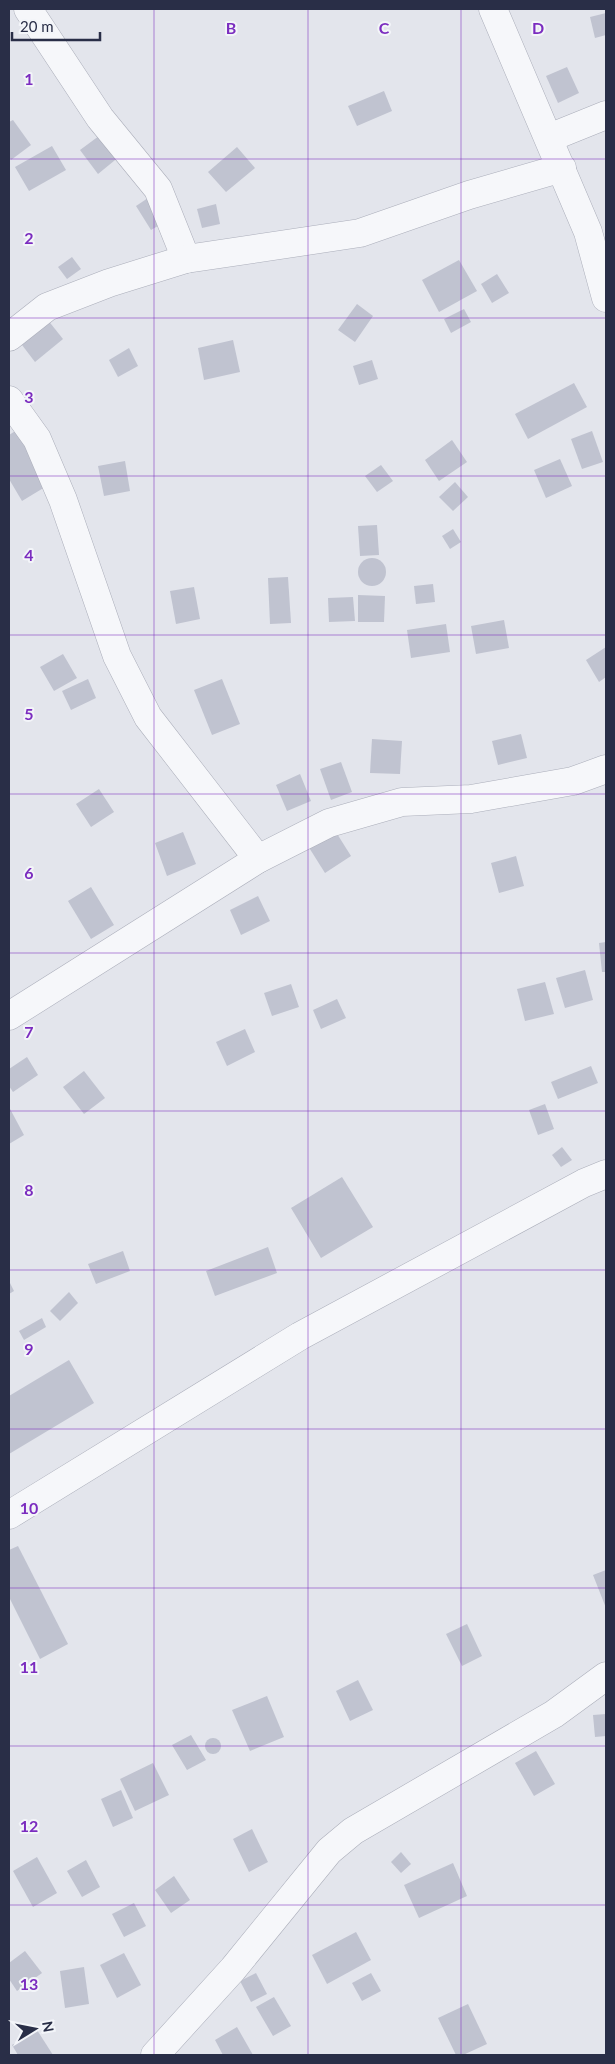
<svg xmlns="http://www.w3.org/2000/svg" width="615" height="2064" font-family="Lato,sans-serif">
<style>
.building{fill:#c0c3d0}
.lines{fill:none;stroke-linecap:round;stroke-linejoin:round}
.minor-casing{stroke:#abaeba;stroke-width:29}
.minor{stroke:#f6f7fa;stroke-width:28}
.grid{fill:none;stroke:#7b2cbf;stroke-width:1;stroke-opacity:0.55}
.grid-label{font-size:16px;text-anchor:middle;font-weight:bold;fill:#7b2cbf;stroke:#f3f5f9;stroke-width:4;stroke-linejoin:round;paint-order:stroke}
</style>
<rect width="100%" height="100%" fill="#e3e5ec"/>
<g class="building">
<path d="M 606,13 L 606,35 L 595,38 L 590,17 Z"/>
<path d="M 567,67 L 579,93 L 558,103 L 546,76 Z"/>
<path d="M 384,91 L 392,111 L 357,126 L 348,106 Z"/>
<path d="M 13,120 L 31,145 L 11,160 L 9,156 L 9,122 Z"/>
<path d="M 103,133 L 120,156 L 98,174 L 80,150 Z"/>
<path d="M 52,146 L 66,170 L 29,191 L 15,167 Z"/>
<path d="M 237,147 L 255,168 L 226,192 L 208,172 Z"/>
<path d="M 148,198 L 163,223 L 151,230 L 136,206 Z"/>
<path d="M 216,204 L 220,224 L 202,228 L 197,209 Z"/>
<path d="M 72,257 L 81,269 L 67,279 L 58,267 Z"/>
<path d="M 459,260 L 477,291 L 439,312 L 422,280 Z"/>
<path d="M 497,274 L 509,293 L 492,303 L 481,284 Z"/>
<path d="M 357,304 L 373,316 L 355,342 L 338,330 Z"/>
<path d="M 464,309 L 471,322 L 451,333 L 444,319 Z"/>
<path d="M 47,319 L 63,339 L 35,362 L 19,341 Z"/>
<path d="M 233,340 L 240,372 L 204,380 L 198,348 Z"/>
<path d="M 129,348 L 138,366 L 118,377 L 109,360 Z"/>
<path d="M 372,360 L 378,379 L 359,385 L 353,366 Z"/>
<path d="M 574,383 L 587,407 L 528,439 L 515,414 Z"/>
<path d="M 17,430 L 50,484 L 22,501 L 9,479 L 9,435 Z"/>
<path d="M 592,431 L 603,462 L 582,469 L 571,439 Z"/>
<path d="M 452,440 L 467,462 L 439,481 L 425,460 Z"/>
<path d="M 560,459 L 572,486 L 546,498 L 534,470 Z"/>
<path d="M 125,461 L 130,491 L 104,496 L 98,466 Z"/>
<path d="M 381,465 L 393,481 L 377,492 L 365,476 Z"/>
<path d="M 455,482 L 468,497 L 453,511 L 439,497 Z"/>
<path d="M 377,525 L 379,555 L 360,556 L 358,526 Z"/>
<path d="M 453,529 L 461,542 L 450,549 L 442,536 Z"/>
<circle cx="372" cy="572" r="14"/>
<path d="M 288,577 L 291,623 L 270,624 L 268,578 Z"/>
<path d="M 433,584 L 435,602 L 416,604 L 414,586 Z"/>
<path d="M 194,587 L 200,619 L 176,624 L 170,591 Z"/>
<path d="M 358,595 L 385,596 L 384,622 L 358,622 Z"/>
<path d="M 353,597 L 355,621 L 329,622 L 328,598 Z"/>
<path d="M 504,620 L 509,648 L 476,654 L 471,626 Z"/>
<path d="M 446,624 L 450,652 L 411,658 L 407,630 Z"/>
<path d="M 606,647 L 606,677 L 599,682 L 586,660 Z"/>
<path d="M 63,654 L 77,678 L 54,691 L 40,667 Z"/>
<path d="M 88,679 L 96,698 L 71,710 L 62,691 Z"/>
<path d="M 222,679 L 240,724 L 212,735 L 194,690 Z"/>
<path d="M 521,734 L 527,758 L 498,765 L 492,741 Z"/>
<path d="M 372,739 L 402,741 L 400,774 L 370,773 Z"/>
<path d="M 341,762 L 352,792 L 331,800 L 320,769 Z"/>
<path d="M 300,774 L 311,801 L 287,811 L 276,785 Z"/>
<path d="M 99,789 L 114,812 L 91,827 L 76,804 Z"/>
<path d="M 334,829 L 351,856 L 325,873 L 308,846 Z"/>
<path d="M 183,832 L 196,864 L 167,876 L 155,843 Z"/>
<path d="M 516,856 L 524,886 L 499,893 L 491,863 Z"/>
<path d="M 91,887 L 114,925 L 91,939 L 68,901 Z"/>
<path d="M 258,896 L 270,921 L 241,935 L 230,910 Z"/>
<path d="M 606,942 L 606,972 L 602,972 L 599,943 Z"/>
<path d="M 585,970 L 593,1000 L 565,1008 L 556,978 Z"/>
<path d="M 545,982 L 554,1014 L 525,1021 L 517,989 Z"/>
<path d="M 291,984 L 299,1007 L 272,1016 L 264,993 Z"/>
<path d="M 337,999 L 346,1018 L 321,1029 L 313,1010 Z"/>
<path d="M 245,1029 L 255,1052 L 227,1066 L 216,1042 Z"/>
<path d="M 27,1057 L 38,1075 L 13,1092 L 9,1086 L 9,1069 Z"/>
<path d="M 591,1066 L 598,1083 L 558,1099 L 551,1082 Z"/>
<path d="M 84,1071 L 105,1098 L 84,1114 L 63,1087 Z"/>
<path d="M 545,1104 L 554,1129 L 538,1135 L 529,1110 Z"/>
<path d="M 9,1107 L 24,1135 L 9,1144 Z"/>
<path d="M 562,1147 L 572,1160 L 561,1167 L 552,1155 Z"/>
<path d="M 342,1177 L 373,1227 L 321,1258 L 291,1208 Z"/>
<path d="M 268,1247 L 277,1273 L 215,1296 L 206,1271 Z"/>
<path d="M 123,1251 L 130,1271 L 96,1284 L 88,1264 Z"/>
<path d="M 9,1281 L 14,1291 L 9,1294 Z"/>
<path d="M 69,1292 L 78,1303 L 60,1321 L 50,1311 Z"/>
<path d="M 42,1318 L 46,1327 L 24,1340 L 19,1331 Z"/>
<path d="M 69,1360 L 94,1403 L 9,1454 L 9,1396 Z"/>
<path d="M 18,1546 L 68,1644 L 40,1659 L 9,1597 L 9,1550 Z"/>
<path d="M 606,1570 L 606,1608 L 593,1575 Z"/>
<path d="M 467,1624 L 482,1656 L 462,1666 L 446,1634 Z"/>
<path d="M 358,1680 L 373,1710 L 350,1721 L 336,1691 Z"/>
<path d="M 267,1696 L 284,1737 L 250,1751 L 232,1710 Z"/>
<path d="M 606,1714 L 606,1736 L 595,1737 L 593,1715 Z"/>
<path d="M 191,1735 L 206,1760 L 187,1770 L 172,1745 Z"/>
<circle cx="213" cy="1746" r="8"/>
<path d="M 536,1751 L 555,1784 L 534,1796 L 515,1763 Z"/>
<path d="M 153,1763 L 169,1795 L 135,1811 L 120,1779 Z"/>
<path d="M 121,1790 L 133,1818 L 113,1827 L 101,1799 Z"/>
<path d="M 252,1829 L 268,1862 L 249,1872 L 233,1839 Z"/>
<path d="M 401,1852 L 411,1864 L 401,1873 L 391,1862 Z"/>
<path d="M 37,1857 L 57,1893 L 33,1907 L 13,1871 Z"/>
<path d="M 86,1860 L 100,1887 L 82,1897 L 67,1871 Z"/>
<path d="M 453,1863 L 467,1896 L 419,1918 L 404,1885 Z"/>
<path d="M 174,1876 L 190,1900 L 171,1913 L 155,1890 Z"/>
<path d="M 134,1903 L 146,1926 L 124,1937 L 112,1914 Z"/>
<path d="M 356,1932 L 371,1960 L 327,1984 L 312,1955 Z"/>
<path d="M 25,1951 L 42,1973 L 17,1991 L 9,1979 L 9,1963 Z"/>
<path d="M 124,1953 L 141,1985 L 117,1998 L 100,1965 Z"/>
<path d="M 84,1967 L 89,2004 L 65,2008 L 60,1971 Z"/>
<path d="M 256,1973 L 267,1994 L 251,2002 L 240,1981 Z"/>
<path d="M 371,1973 L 381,1991 L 362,2001 L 352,1983 Z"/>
<path d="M 274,1997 L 291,2026 L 273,2036 L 256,2007 Z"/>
<path d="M 468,2004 L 487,2044 L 463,2055 L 456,2055 L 438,2018 Z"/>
<path d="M 237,2027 L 253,2055 L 223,2055 L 215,2040 Z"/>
<path d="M 37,2030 L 53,2055 L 18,2055 L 12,2045 Z"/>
</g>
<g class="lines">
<g class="minor-casing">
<g id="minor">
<path d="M 28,9 L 100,118 L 158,189 L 186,259"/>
<path d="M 493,9 L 588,232 L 606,298"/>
<path d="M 549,138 L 606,115"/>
<path d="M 9,337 L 47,307 L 109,283 L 186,259 L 360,233 L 469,195 L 562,168"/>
<path d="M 9,400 L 37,439 L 63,500 L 117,656 L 148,717 L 258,859"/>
<path d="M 9,1016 L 258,859 L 329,823 L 402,802 L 471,799 L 573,781 L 606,769"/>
<path d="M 9,1515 L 300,1336 L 584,1183 L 606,1174"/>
<path d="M 155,2055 L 233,1969 L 329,1851 L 353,1831 L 554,1714 L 606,1676"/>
</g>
</g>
<use href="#minor" class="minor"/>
</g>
<path class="grid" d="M 154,9 L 154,2055M 308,9 L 308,2055M 461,9 L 461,2055M 9,159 L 606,159M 9,318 L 606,318M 9,476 L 606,476M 9,635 L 606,635M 9,794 L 606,794M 9,953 L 606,953M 9,1111 L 606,1111M 9,1270 L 606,1270M 9,1429 L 606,1429M 9,1588 L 606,1588M 9,1746 L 606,1746M 9,1905 L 606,1905"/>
<g class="grid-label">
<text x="231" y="34">B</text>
<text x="384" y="34">C</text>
<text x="538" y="34">D</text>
<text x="29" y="85">1</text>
<text x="29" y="244">2</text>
<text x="29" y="403">3</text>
<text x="29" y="561">4</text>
<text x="29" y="720">5</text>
<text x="29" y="879">6</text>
<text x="29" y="1038">7</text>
<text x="29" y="1196">8</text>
<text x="29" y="1355">9</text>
<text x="29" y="1514">10</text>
<text x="29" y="1673">11</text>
<text x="29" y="1832">12</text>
<text x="29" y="1990">13</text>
</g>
<rect width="615" height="2064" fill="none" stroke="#292e47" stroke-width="20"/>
<g transform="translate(35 2029) rotate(80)" stroke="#f3f5f9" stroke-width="4" paint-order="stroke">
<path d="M0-4L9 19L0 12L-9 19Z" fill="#292e47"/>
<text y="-8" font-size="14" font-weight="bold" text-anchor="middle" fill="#292e47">N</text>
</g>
<path d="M12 32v8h88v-8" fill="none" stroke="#292e47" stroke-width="2.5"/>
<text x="20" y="32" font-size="15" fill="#292e47" stroke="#f3f5f9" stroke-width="4" paint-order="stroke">20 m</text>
</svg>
